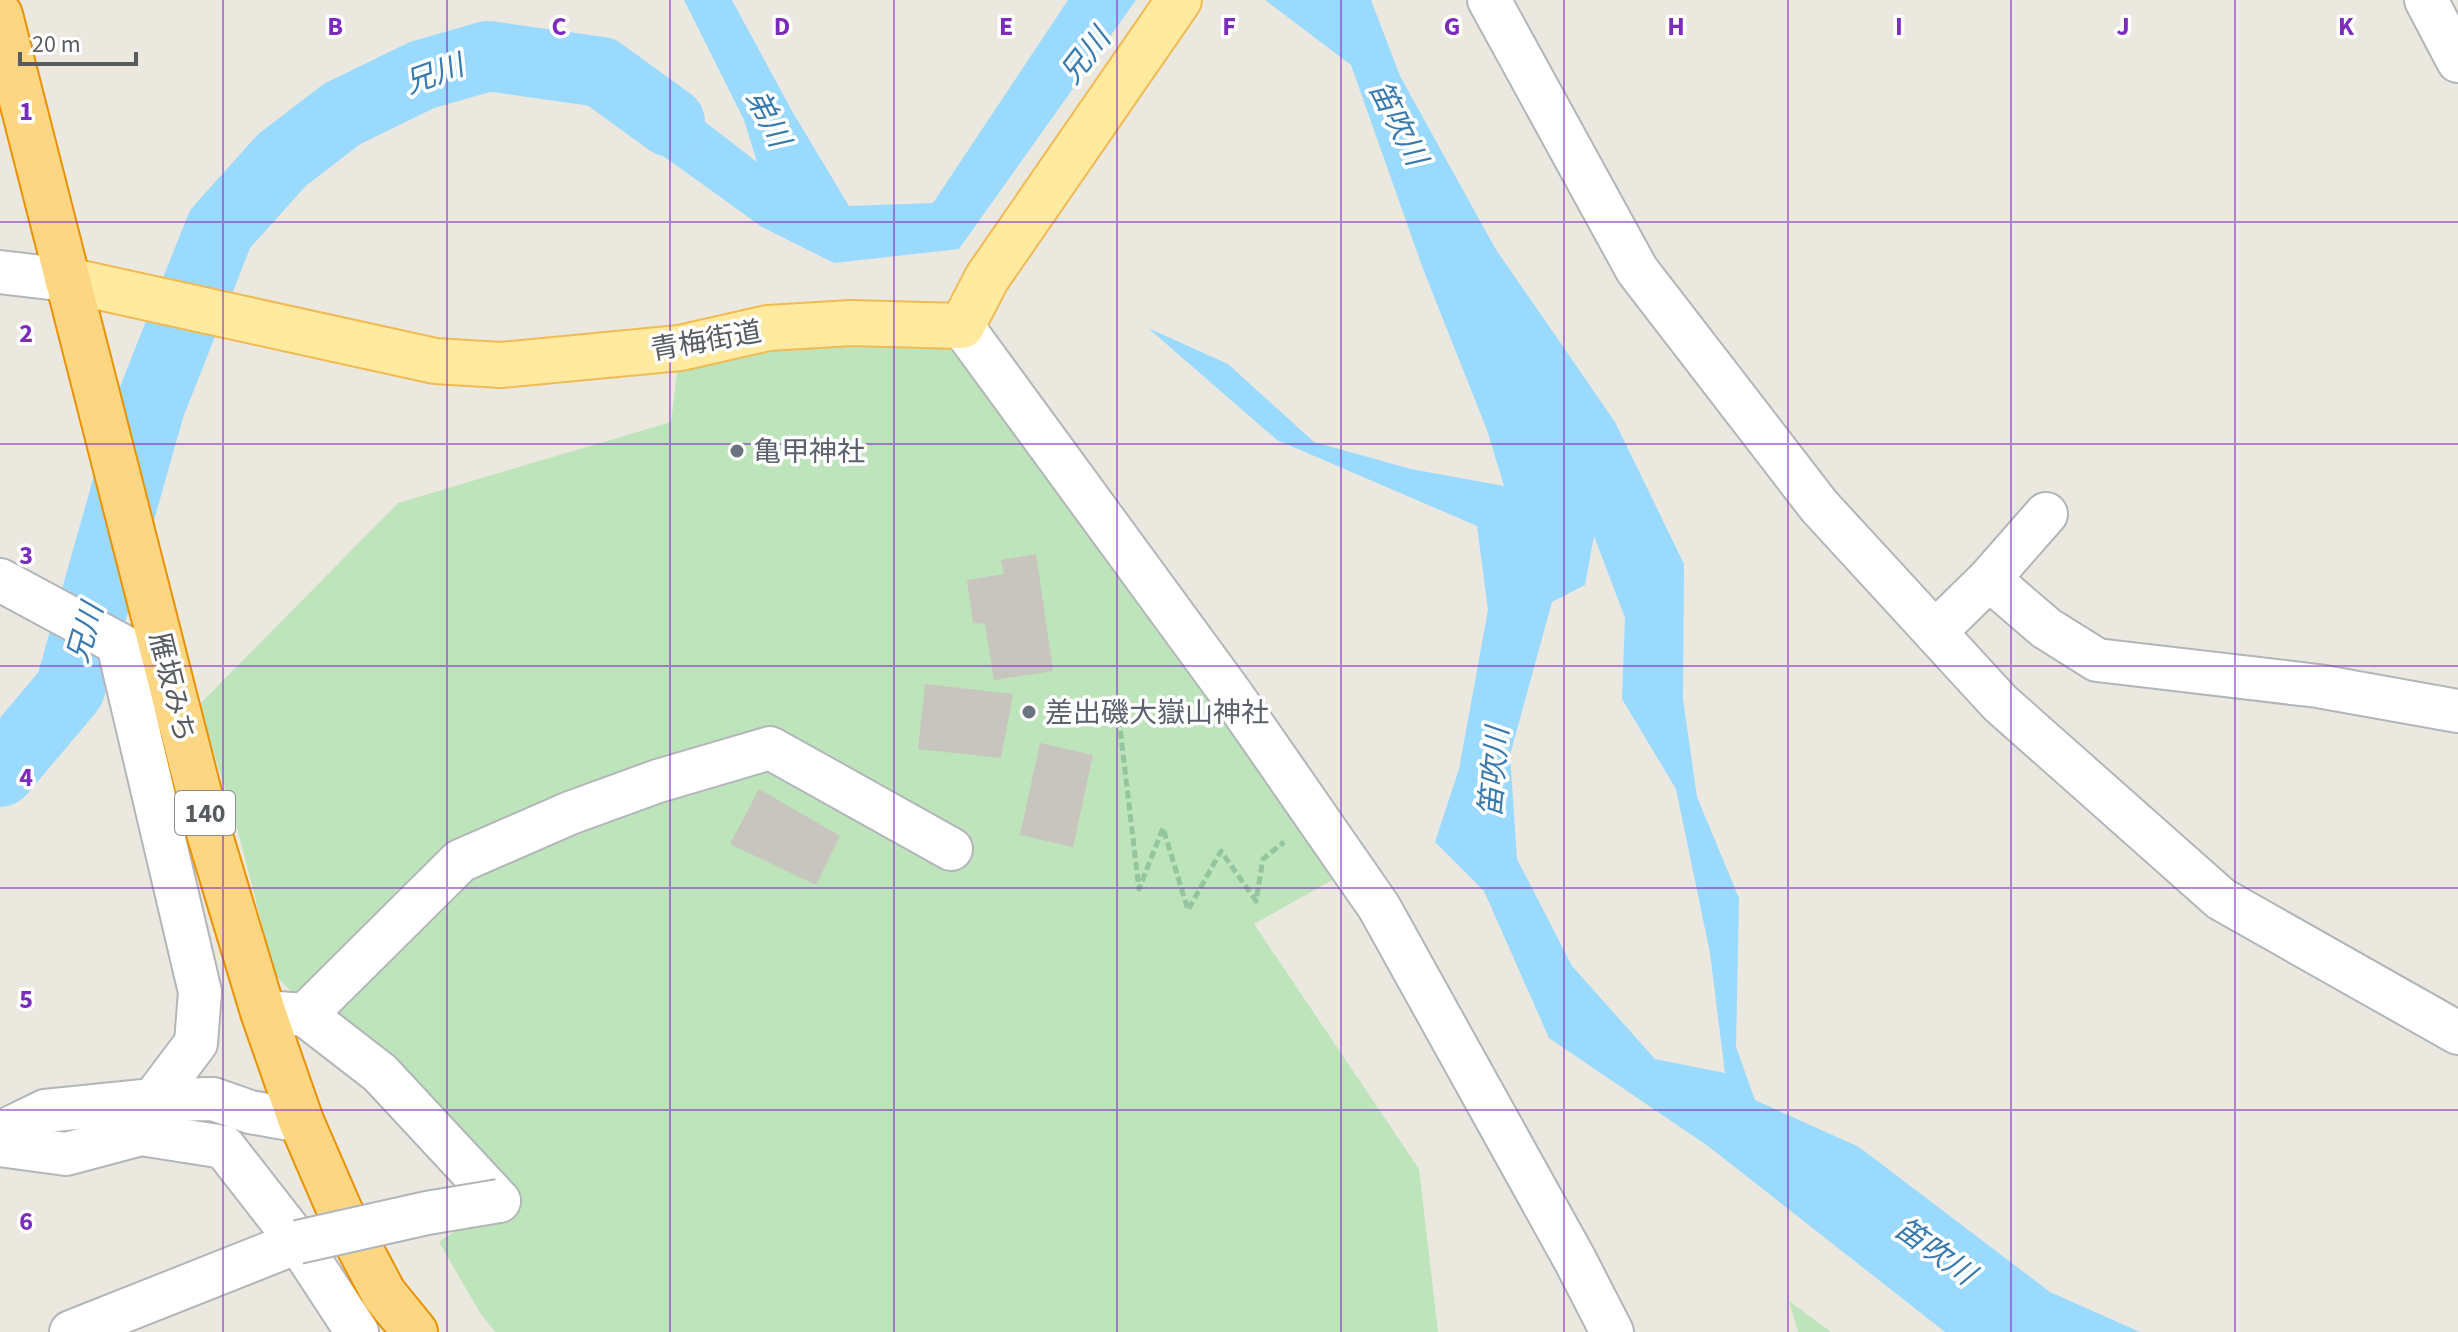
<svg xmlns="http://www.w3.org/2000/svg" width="2458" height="1332" font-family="'Source Sans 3','Noto Sans JP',sans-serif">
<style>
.green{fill:#bde4ba}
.water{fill:#9bdaff;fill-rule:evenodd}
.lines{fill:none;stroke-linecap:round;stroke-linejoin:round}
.river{stroke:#9bdaff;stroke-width:70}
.building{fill:#c8c4be}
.minor-casing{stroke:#b2b6ba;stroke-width:46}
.major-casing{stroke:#f1ba52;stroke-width:48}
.highway-casing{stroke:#ea9200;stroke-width:48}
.path{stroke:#94c59f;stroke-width:5;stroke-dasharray:8 4;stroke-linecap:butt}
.minor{stroke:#fff;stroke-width:42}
.major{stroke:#ffeaa0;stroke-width:44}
.highway{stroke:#fdd684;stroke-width:44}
.minor-bridge-casing{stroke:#b2b6ba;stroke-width:46;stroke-linecap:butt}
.minor-bridge{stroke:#fff;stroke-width:42}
.grid{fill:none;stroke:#7b2cbf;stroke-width:2;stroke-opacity:0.55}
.worship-dot{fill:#6b7280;stroke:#fff;stroke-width:3}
.labels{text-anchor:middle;stroke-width:7;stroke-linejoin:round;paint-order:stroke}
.shield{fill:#fff;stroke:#8a8d90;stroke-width:2}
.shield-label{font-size:26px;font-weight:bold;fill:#585c60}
.street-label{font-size:28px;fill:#585c60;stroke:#fff}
.worship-label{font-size:28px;fill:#5b616d;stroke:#fff;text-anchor:start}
.water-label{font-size:30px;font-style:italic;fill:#3a7baf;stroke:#fff}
.grid-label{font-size:26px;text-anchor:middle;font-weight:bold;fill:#7b2cbf;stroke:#fff;stroke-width:7;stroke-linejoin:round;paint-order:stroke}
</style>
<rect width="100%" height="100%" fill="#ebe8df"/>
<g class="green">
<path d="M 962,326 L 1352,869 L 1254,924 L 1419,1169 L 1438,1332 L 495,1332 L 479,1311 L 439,1242 L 499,1201 L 275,975 L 237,828 L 199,705 L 398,503 L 671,422 L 680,348 Z"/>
<path d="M 1789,1301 L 1831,1332 L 1798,1332 Z"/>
</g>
<g class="water">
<path d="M 684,0 L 732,0 L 792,111 L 849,206 L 933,203 L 1068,0 L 1136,0 L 959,249 L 834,263 L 762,227 L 584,99 L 594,53 L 625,60 L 757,162 L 744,120 Z"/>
<path d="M 1265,0 L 1371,0 L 1400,76 L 1495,248 L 1615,422 L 1684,564 L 1683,699 L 1697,797 L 1739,898 L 1736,1047 L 1755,1100 L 1859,1147 L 2050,1292 L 2140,1332 L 1945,1332 L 1708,1146 L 1549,1038 L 1484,891 L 1435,842 L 1459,769 L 1488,610 L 1477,526 L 1277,440 L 1148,328 L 1228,364 L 1314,442 L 1411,469 L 1504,486 L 1487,430 L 1423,269 L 1351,65 ZM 1594,536 L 1625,618 L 1622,699 L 1676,789 L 1710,953 L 1725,1073 L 1655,1059 L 1572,966 L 1517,859 L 1510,755 L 1552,602 L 1585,585 Z"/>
</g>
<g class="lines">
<path class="river" d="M 0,772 L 70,689 L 150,406 L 220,229 L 282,160 L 342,114 L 422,75 L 488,56 L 601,72 L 670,122"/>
</g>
<g class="building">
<path d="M 1036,554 L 1053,671 L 994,680 L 985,624 L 973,623 L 967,580 L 1004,574 L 1001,560 Z"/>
<path d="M 925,684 L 1013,694 L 1001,758 L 918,749 Z"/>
<path d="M 1040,743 L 1093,755 L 1073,847 L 1020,835 Z"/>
<path d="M 759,789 L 840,836 L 816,885 L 730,844 Z"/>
</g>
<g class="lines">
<g class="minor-casing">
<g id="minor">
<path d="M 1489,0 L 1637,270 L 1819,506 L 2000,703 L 2221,899 L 2458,1033"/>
<path d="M 2426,0 L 2458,61"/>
<path d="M 0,272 L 67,280"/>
<path d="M 962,326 L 1232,695 L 1379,907 L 1575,1260 L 1612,1332"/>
<path d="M 1989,579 L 2046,628 L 2097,660 L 2318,686 L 2458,711"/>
<path d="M 0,580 L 143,657"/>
<path d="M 1935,632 L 1989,579 L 2046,514"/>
<path d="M 118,644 L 200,992 L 196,1043 L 153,1100"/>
<path d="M 263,1012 L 305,1015 L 460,861 L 570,813 L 658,781 L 770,748 L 951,849"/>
<path d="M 305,1015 L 380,1073 L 499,1201"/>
<path d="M 0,1133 L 45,1111 L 153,1100 L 213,1099 L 250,1112 L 301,1121"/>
<path d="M 0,1145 L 66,1154 L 141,1134 L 224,1147 L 298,1242 L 357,1332"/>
<path d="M 71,1332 L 298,1242"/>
</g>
</g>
<g class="major-casing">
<path id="major" d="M 67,280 L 435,361 L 501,365 L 680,348 L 768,328 L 851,323 L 962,326 L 987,278 L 1179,0"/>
</g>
<g class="highway-casing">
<path id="highway" d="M 0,15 L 210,836 L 263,1012 L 301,1121 L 340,1211 L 384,1294 L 415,1332"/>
</g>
<path class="path" d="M 1046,722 L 1119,720 L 1139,889 L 1163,828 L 1188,910 L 1221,851 L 1256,901 L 1263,859 L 1284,842"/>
<use href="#minor" class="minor"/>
<use href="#major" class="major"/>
<use href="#highway" class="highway"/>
<g class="minor-bridge-casing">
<path id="minor-bridge" d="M 298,1242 L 427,1213 L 499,1201"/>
</g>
<use href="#minor-bridge" class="minor-bridge"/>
</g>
<path class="grid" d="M 223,0 L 223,1332M 447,0 L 447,1332M 670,0 L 670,1332M 894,0 L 894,1332M 1117,0 L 1117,1332M 1341,0 L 1341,1332M 1564,0 L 1564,1332M 1788,0 L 1788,1332M 2011,0 L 2011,1332M 2235,0 L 2235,1332M 0,222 L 2458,222M 0,444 L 2458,444M 0,666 L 2458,666M 0,888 L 2458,888M 0,1110 L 2458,1110"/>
<g class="worship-dot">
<circle cx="737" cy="451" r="8"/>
<circle cx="1029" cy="712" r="8"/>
</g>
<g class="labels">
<rect class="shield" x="175" y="791" width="60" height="44" rx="6"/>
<g class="shield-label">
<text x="205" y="822">140</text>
</g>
<g class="street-label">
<text transform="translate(706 340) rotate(-10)" y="10">青梅街道</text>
<text transform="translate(173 687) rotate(76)" y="10">雁坂みち</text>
</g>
<g class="worship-label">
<text x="753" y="461">亀甲神社</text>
<text x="1045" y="722">差出磯大嶽山神社</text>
</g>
<g class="water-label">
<text transform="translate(1085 56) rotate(-52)" y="10">兄川</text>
<text transform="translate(434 74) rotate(-20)" y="10">兄川</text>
<text transform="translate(768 118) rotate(63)" y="10">弟川</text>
<text transform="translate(1398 123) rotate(63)" y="10">笛吹川</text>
<text transform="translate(85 633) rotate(-74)" y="10">兄川</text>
<text transform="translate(1494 772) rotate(-85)" y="10">笛吹川</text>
<text transform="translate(1935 1251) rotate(36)" y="10">笛吹川</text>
</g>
</g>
<g class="grid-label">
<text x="335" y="35">B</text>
<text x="559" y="35">C</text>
<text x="782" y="35">D</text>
<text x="1006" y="35">E</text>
<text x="1229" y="35">F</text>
<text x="1452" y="35">G</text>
<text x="1676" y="35">H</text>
<text x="1899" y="35">I</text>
<text x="2123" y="35">J</text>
<text x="2346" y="35">K</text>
<text x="26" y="120">1</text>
<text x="26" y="342">2</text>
<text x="26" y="564">3</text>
<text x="26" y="786">4</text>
<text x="26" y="1008">5</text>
<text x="26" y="1230">6</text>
</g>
<path d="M20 52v12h116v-12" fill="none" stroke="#585c60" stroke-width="4"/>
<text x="32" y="52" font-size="24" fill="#585c60" stroke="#ffffff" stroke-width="6" paint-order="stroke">20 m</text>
</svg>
